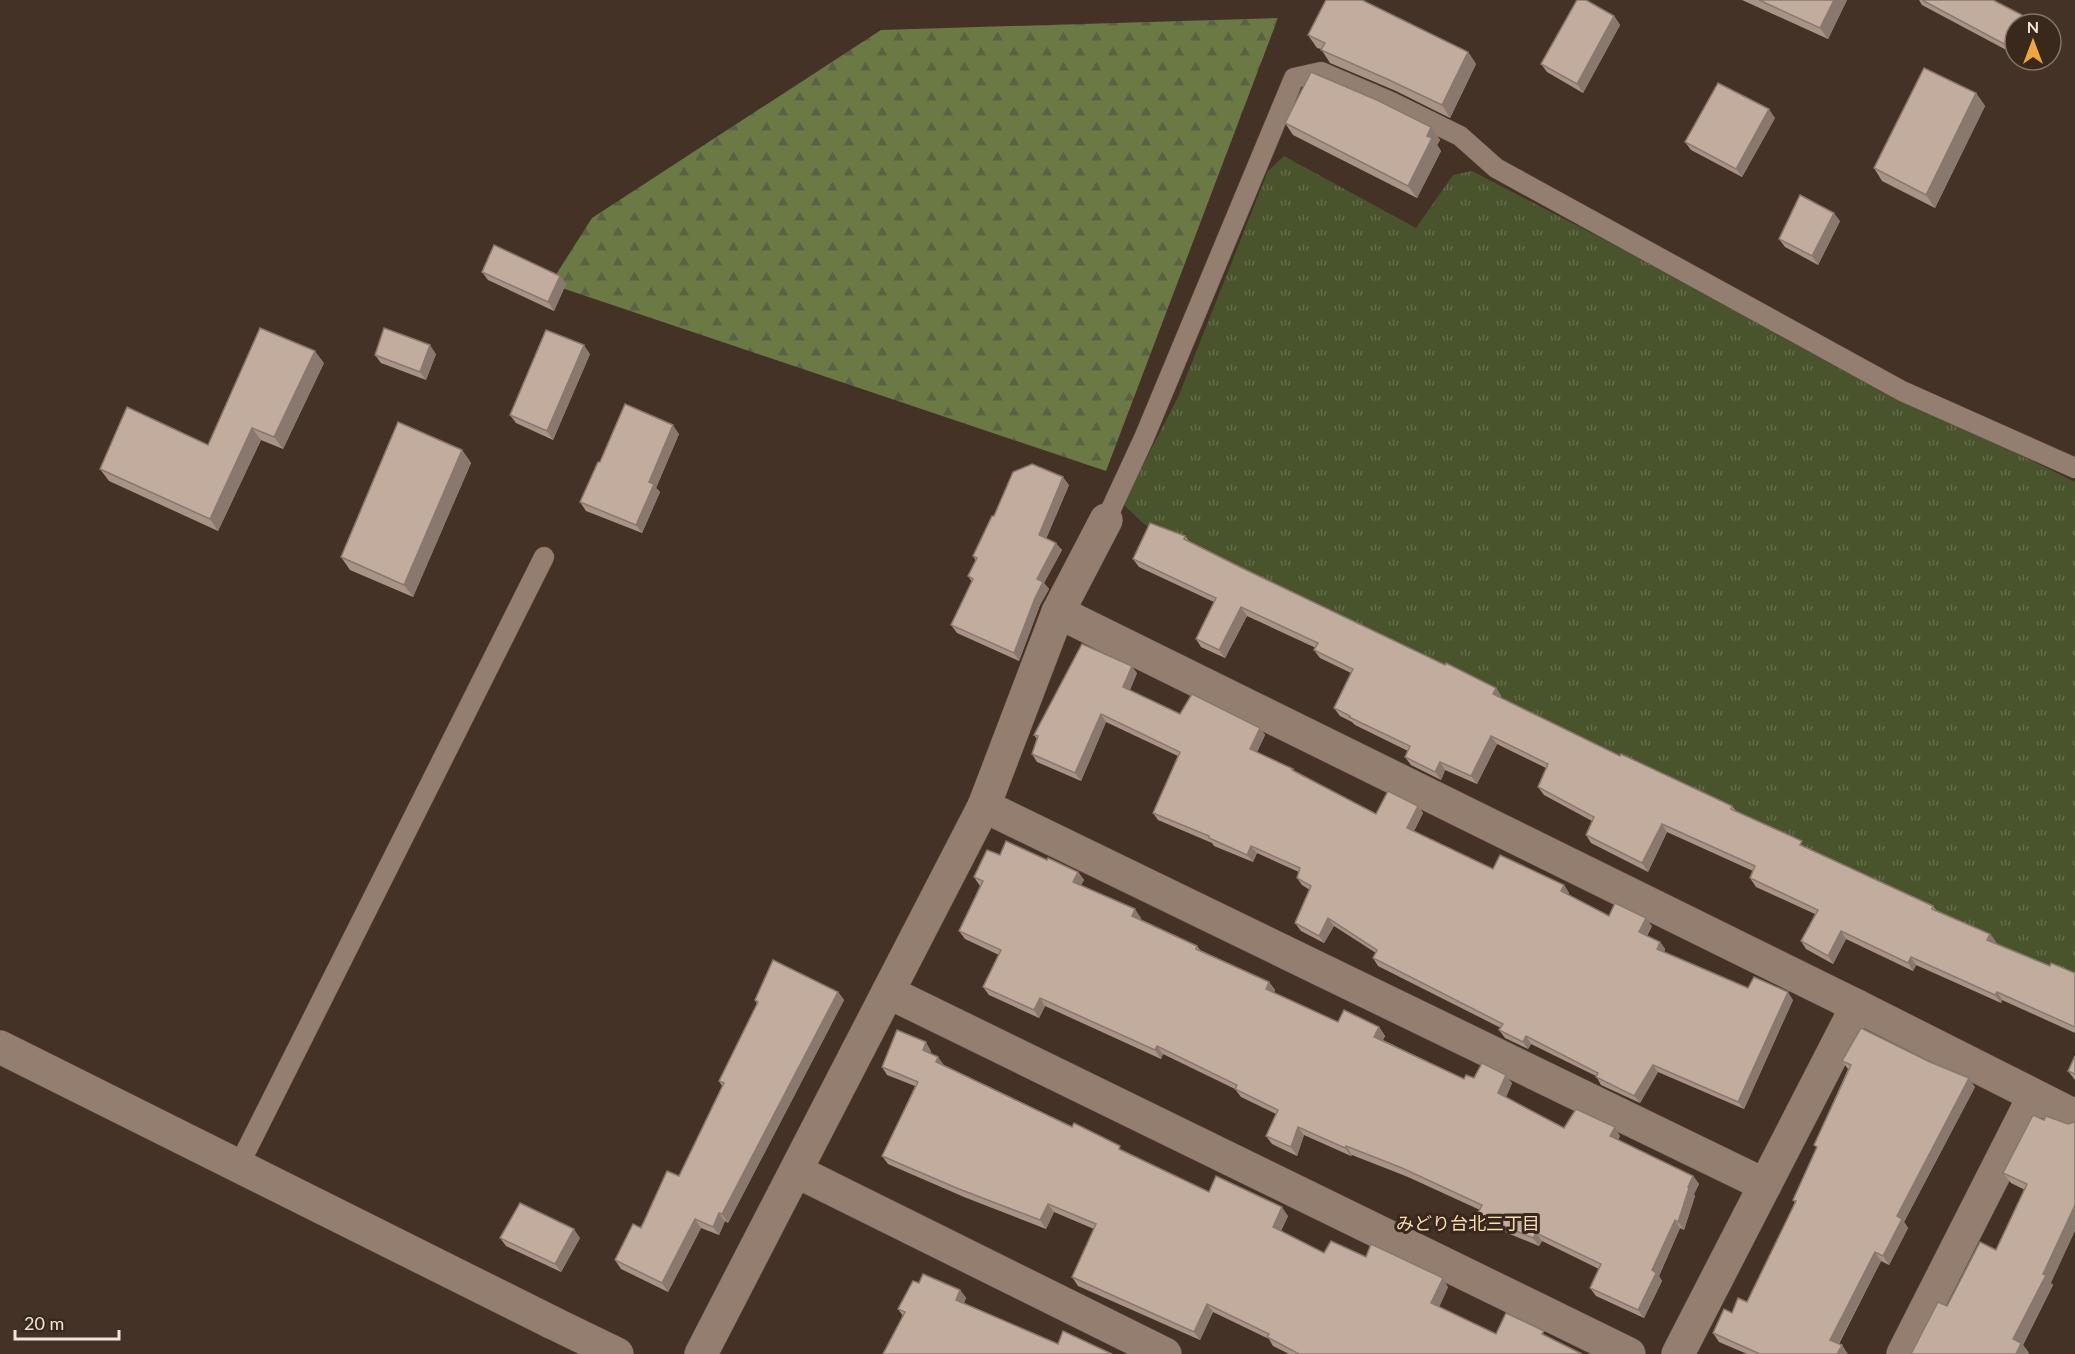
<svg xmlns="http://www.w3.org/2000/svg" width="2075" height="1354" font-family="Lato,'Noto Sans JP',sans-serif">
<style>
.grass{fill:url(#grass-tufts)}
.forest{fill:url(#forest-firs)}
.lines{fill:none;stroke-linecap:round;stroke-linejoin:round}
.service-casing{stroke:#5d4f44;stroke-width:21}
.minor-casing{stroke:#5d4f44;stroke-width:34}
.tertiary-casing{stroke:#5d4f44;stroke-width:34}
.service{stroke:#937e70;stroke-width:20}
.minor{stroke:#937e70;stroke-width:33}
.tertiary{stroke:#937e70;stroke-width:33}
.wall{fill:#a79487}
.shaded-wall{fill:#88786e}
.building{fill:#c2ac9d;stroke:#88786e;stroke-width:1.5}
.labels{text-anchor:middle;stroke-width:6;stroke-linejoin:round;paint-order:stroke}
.neighbourhood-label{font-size:18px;fill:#fdddb8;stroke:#39281c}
</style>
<defs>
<pattern id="grass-tufts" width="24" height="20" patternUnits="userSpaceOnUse" patternTransform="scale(1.5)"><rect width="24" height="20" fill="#49542c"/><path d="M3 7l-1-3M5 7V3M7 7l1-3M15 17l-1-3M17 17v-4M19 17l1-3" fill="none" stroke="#646c4a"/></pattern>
<pattern id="forest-firs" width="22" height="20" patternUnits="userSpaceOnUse" patternTransform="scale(1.5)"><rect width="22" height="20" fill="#6b7945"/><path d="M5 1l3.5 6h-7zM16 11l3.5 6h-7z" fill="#5b6244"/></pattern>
</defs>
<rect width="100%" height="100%" fill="#443226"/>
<path class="grass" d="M 1284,156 L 1416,228 L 1453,175 L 1472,171 L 1709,294 L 1788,340 L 2075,482 L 2075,985 L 1144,524 L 1123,504 L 1179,395 L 1268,171 Z"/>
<path class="forest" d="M 1278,18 L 1106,471 L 550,284 L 592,218 L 881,30 Z"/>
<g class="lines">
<g class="service-casing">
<g id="service">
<path d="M 1106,520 L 1144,438 L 1294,78 L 1321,72 L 1391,102 L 1460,136 L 1496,168 L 1902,391 L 2075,468"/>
<path d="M 239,1165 L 544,557"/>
</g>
</g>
<g class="minor-casing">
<g id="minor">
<path d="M 1058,612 L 1857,1006 L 2075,1116"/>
<path d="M 984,806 L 1765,1185"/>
<path d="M 888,992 L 1629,1354"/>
<path d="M 0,1047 L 551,1322"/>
<path d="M 796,1171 L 1165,1354"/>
<path d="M 701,1354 L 984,806 L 1058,612 L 1106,520"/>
<path d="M 1678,1354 L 1857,1006"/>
<path d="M 1903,1354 L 2034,1096"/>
</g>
</g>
<g class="tertiary-casing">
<path id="tertiary" d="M 551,1322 L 617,1354"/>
</g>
<use href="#service" class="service"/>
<use href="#minor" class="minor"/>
<use href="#tertiary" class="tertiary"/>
</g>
<g class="wall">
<path d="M 1742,0 L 1847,0 L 1828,39 Z"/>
<path d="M 1919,0 L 1993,0 L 2022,15 L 2028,24 L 2012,53 L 1922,5 Z"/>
<path d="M 1614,16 L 1620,25 L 1583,93 L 1547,72 L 1541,64 Z"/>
<path d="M 1308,35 L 1468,52 L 1476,64 L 1450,118 L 1396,91 L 1330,63 L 1321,49 L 1317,48 Z"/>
<path d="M 1976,93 L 1985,106 L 1935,208 L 1882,181 L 1874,168 Z"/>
<path d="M 1775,118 L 1742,177 L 1691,150 L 1685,142 Z"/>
<path d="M 1285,123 L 1431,127 L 1440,140 L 1437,145 L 1441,151 L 1417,198 L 1293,135 Z"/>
<path d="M 1840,221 L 1818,265 L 1785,247 L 1779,239 Z"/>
<path d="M 482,272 L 566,284 L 554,311 L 488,280 Z"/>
<path d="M 436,354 L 426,380 L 381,363 L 375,355 Z"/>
<path d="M 590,354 L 553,440 L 516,423 L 510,415 Z"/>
<path d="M 324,363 L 283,449 L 261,440 L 218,531 L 109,481 L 100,469 L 208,445 Z"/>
<path d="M 679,434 L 656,488 L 660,492 L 642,533 L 586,511 L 580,502 Z"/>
<path d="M 462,450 L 471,463 L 413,597 L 350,570 L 341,557 Z"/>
<path d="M 1069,485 L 1046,539 L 1062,550 L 1044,583 L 1049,589 L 1040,605 L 1019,661 L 957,633 L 951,625 L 972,582 L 968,576 L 976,561 L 973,556 L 994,516 Z"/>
<path d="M 1185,536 L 1189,541 L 1240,567 L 1445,665 L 1496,688 L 1501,696 L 1501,698 L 1620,756 L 1732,806 L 1736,811 L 1806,847 L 1933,906 L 1936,910 L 1990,934 L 1996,942 L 1995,943 L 2050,966 L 2075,973 L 2075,1033 L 2002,1000 L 2001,1003 L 1916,965 L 1913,971 L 1846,939 L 1833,964 L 1806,949 L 1801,941 L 1815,914 L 1756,887 L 1750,878 L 1753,871 L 1667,832 L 1648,872 L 1591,843 L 1586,835 L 1592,821 L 1544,795 L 1538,787 L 1546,768 L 1497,744 L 1477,784 L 1445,770 L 1441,780 L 1411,765 L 1405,757 L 1408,751 L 1355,725 L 1352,722 L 1340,716 L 1334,708 L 1351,673 L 1320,658 L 1314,650 L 1316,648 L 1247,616 L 1225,658 L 1201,647 L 1196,639 L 1214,602 L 1139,567 L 1133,559 Z"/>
<path d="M 1137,673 L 1130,690 L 1180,714 L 1260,728 L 1265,735 L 1257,752 L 1293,769 L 1295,772 L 1376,814 L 1418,806 L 1423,813 L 1414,831 L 1493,869 L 1564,885 L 1569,893 L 1568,895 L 1609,916 L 1652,926 L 1647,936 L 1660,942 L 1665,949 L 1664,952 L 1748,988 L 1793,1000 L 1744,1109 L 1658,1072 L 1640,1103 L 1601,1085 L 1596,1076 L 1531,1044 L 1528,1049 L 1505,1038 L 1499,1030 L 1501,1028 L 1378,966 L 1373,958 L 1376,953 L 1334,926 L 1324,943 L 1301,931 L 1295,923 L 1310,890 L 1302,885 L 1297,878 L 1299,872 L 1257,853 L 1253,862 L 1214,846 L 1212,843 L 1158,820 L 1153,813 L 1178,756 L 1106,722 L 1081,781 L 1037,762 L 1032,754 L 1037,739 L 1034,735 Z"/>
<path d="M 1000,855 L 1047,860 L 1078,872 L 1084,880 L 1081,885 L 1141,918 L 1140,919 L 1197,946 L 1200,950 L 1269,982 L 1275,990 L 1274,993 L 1338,1022 L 1379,1027 L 1385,1036 L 1383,1040 L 1464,1079 L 1474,1078 L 1512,1083 L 1506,1097 L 1564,1128 L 1620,1136 L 1618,1140 L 1693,1176 L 1699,1184 L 1694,1194 L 1695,1196 L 1684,1230 L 1680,1228 L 1659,1276 L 1662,1281 L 1644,1318 L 1596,1296 L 1590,1288 L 1599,1269 L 1542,1241 L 1539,1246 L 1483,1223 L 1477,1215 L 1480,1210 L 1408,1177 L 1352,1155 L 1351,1156 L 1304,1135 L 1297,1156 L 1272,1144 L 1266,1136 L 1276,1114 L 1241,1097 L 1235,1089 L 1163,1054 L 1161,1059 L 1045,1006 L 1039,1018 L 989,995 L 983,987 L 999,955 L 965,939 L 959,931 L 980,886 L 974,877 Z"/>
<path d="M 838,992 L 844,1000 L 728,1223 L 725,1221 L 719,1235 L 701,1228 L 668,1292 L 621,1269 L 615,1260 L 679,1176 L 722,1086 L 719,1081 L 757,1004 L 755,1000 Z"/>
<path d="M 931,1051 L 930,1054 L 944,1065 L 1209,1192 L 1288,1216 L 1281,1231 L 1324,1253 L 1366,1257 L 1448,1287 L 1439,1307 L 1496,1334 L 1548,1337 L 1582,1354 L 1289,1354 L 1273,1346 L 1269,1339 L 1213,1312 L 1200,1340 L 1078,1286 L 1072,1277 L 1094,1229 L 1054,1212 L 1046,1229 L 964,1197 L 888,1164 L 882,1156 L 915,1086 L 887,1075 L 882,1067 Z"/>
<path d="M 2075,1056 L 2075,1080 L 2068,1071 Z"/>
<path d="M 1842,1061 L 1975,1087 L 1904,1222 L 1908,1228 L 1889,1265 L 1881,1261 L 1839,1344 L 1842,1345 L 1847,1354 L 1747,1354 L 1719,1342 L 1713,1333 L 1732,1313 L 1747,1302 L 1795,1203 L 1793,1200 L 1817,1148 L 1814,1145 L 1848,1069 Z"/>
<path d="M 2044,1120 L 2051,1283 L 2053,1285 L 2023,1345 L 2029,1353 L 1912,1352 L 1947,1306 L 1996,1250 L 2025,1190 L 2011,1183 L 2003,1173 Z"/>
<path d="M 500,1238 L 580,1238 L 561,1272 L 506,1246 Z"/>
<path d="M 923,1274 L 960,1290 L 966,1298 L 964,1303 L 1058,1344 L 1063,1331 L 1112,1354 L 883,1354 L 903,1316 L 898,1309 L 913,1281 L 919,1283 Z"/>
</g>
<g class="shaded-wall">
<path d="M 1834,0 L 1847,0 L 1828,39 L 1820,28 Z"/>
<path d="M 2022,15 L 2028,24 L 2017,24 Z"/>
<path d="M 1614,16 L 1620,25 L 1583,93 L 1577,84 Z"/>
<path d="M 2015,28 L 2015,48 L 2012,53 L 2006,45 Z"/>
<path d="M 1468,52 L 1476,64 L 1450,118 L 1442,105 Z"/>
<path d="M 1976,93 L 1985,106 L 1935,208 L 1926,195 Z"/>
<path d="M 1769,109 L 1775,118 L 1742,177 L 1736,169 Z"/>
<path d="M 1431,127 L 1440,140 L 1437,145 L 1441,151 L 1417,198 L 1408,186 Z"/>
<path d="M 1834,213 L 1840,221 L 1818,265 L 1812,256 Z"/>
<path d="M 560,276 L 566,284 L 554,311 L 548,302 Z"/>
<path d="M 430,345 L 436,354 L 426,380 L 420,372 Z"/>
<path d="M 584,345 L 590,354 L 553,440 L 547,431 Z"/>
<path d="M 315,351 L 324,363 L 283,449 L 274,437 Z"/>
<path d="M 673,425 L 679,434 L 656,488 L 660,492 L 642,533 L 636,525 L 649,482 Z"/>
<path d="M 252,428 L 261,440 L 218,531 L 210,519 Z"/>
<path d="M 462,450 L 471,463 L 413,597 L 404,585 Z"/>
<path d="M 1063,477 L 1069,485 L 1044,543 L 1039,535 Z"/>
<path d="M 1056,543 L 1062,550 L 1044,583 L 1049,589 L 1040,605 L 1019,661 L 1014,653 L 1037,579 Z"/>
<path d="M 1241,607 L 1247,616 L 1225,658 L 1219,650 Z"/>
<path d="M 1132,666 L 1137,673 L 1128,694 L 1123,687 Z"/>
<path d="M 1496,688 L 1501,696 L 1498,702 L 1493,694 Z"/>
<path d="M 1101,714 L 1106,722 L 1081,781 L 1075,773 Z"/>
<path d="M 1260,728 L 1265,735 L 1255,756 L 1250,749 Z"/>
<path d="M 1491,736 L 1497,744 L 1477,784 L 1471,776 Z"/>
<path d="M 1440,762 L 1445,770 L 1441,780 L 1435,772 Z"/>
<path d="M 1418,806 L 1423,813 L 1412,835 L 1407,828 Z"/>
<path d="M 1662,824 L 1667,832 L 1648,872 L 1642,863 Z"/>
<path d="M 1251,846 L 1257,853 L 1253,862 L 1247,855 Z"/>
<path d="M 1078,872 L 1084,880 L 1078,890 L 1073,882 Z"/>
<path d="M 1564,885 L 1569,893 L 1566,899 L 1561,891 Z"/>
<path d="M 1135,909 L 1141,918 L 1138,924 L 1132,916 Z"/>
<path d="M 1328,918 L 1334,926 L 1324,943 L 1319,936 Z"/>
<path d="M 1646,918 L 1652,926 L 1644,940 L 1639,932 Z"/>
<path d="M 1841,931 L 1846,939 L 1833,964 L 1828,956 Z"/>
<path d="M 1990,934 L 1996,942 L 1993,948 L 1987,940 Z"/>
<path d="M 1660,942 L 1665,949 L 1662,956 L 1657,949 Z"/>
<path d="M 1911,957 L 1916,965 L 1913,971 L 1908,963 Z"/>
<path d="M 1269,982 L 1275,990 L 1272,997 L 1266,989 Z"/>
<path d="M 838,992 L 844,1000 L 728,1223 L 722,1214 Z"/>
<path d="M 1788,992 L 1793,1000 L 1744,1109 L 1738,1102 Z"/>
<path d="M 1997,992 L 2002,1000 L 2001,1003 L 1995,995 Z"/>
<path d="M 1040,998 L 1045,1006 L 1039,1018 L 1034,1010 Z"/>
<path d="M 1379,1027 L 1385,1036 L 1380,1045 L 1374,1037 Z"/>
<path d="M 1526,1036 L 1531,1044 L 1528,1049 L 1523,1042 Z"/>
<path d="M 926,1042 L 931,1051 L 928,1059 L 923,1050 Z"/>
<path d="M 1157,1046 L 1163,1054 L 1161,1059 L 1155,1050 Z"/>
<path d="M 938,1057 L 944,1065 L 936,1062 Z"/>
<path d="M 1653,1065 L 1658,1072 L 1640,1103 L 1634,1096 Z"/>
<path d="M 1506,1075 L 1512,1083 L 1504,1102 L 1498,1093 Z"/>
<path d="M 1969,1078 L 1975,1087 L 1904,1222 L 1908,1228 L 1889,1265 L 1883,1256 L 1897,1216 Z"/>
<path d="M 1298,1127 L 1304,1135 L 1297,1156 L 1291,1147 Z"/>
<path d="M 1615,1127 L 1620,1136 L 1615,1144 L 1610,1136 Z"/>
<path d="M 1346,1146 L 1352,1155 L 1351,1156 L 1345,1148 Z"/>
<path d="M 1693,1176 L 1699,1184 L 1694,1194 L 1695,1196 L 1684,1230 L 1678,1222 L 1688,1187 Z"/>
<path d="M 1048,1204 L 1054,1212 L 1046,1229 L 1040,1220 Z"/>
<path d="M 2075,1205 L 2075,1231 L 2051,1283 L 2053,1285 L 2023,1345 L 2029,1353 L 2028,1354 L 2016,1354 L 2013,1339 Z"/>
<path d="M 1282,1207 L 1288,1216 L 1278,1235 L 1273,1227 Z"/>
<path d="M 719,1213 L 725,1221 L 719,1235 L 713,1227 Z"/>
<path d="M 695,1219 L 701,1228 L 668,1292 L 662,1283 Z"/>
<path d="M 1675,1220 L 1680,1228 L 1659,1276 L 1662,1281 L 1644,1318 L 1638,1310 L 1652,1270 Z"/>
<path d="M 574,1229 L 580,1238 L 561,1272 L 555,1264 Z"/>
<path d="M 1536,1233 L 1542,1241 L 1539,1246 L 1533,1238 Z"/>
<path d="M 1875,1252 L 1881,1261 L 1836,1348 L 1830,1340 Z"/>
<path d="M 1443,1278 L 1448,1287 L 1437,1312 L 1431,1303 Z"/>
<path d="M 960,1290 L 966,1298 L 961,1308 L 956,1300 Z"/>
<path d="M 1207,1304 L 1213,1312 L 1200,1340 L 1194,1332 Z"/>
<path d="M 1842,1345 L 1848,1354 L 1837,1354 Z"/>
</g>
<g class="building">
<path d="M 1326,0 L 1362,0 L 1468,52 L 1442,105 L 1387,79 L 1321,50 L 1325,43 L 1308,35 Z"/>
<path d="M 1577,0 L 1586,0 L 1614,16 L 1577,84 L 1541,64 Z"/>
<path d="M 1759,0 L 1834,0 L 1820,28 Z"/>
<path d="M 1922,0 L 1993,0 L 2022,15 L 2017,24 L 2015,24 L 2015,28 L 2006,45 Z"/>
<path d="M 1924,68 L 1976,93 L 1926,195 L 1874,168 Z"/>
<path d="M 1311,72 L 1377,100 L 1431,127 L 1427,136 L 1432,138 L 1408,186 L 1285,123 Z"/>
<path d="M 1718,83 L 1769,109 L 1736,169 L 1685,142 Z"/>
<path d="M 1800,195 L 1834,213 L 1812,256 L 1779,239 Z"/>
<path d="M 494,245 L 560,276 L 548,302 L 482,272 Z"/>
<path d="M 260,328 L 315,351 L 274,437 L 252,428 L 210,519 L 100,469 L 127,407 L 208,445 Z"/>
<path d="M 384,328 L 430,345 L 420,372 L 375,355 Z"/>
<path d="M 546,330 L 584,345 L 547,431 L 510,415 Z"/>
<path d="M 625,404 L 673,425 L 649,482 L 654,484 L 636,525 L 580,502 L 598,462 L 600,462 Z"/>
<path d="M 398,422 L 462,450 L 404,585 L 341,557 Z"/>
<path d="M 1032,464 L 1063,477 L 1039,535 L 1056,543 L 1037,579 L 1043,582 L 1035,598 L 1014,653 L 951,625 L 973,579 L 968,576 L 977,558 L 973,556 L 992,516 L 994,516 L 1013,472 Z"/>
<path d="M 1150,523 L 1185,536 L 1184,539 L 1240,567 L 1445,665 L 1446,663 L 1496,688 L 1493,694 L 1620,756 L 1621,754 L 1732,806 L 1731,809 L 1802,841 L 1800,845 L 1933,906 L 1932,909 L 1990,934 L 1987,940 L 2050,966 L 2051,963 L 2075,973 L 2075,1027 L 1997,992 L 1995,995 L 1911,957 L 1908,963 L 1841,931 L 1828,956 L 1801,941 L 1818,910 L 1750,878 L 1755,866 L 1662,824 L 1642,863 L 1586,835 L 1594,817 L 1538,787 L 1548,764 L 1491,736 L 1471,776 L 1440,762 L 1435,772 L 1405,757 L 1410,746 L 1349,717 L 1350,716 L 1334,708 L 1353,669 L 1314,650 L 1318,643 L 1241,607 L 1219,650 L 1196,639 L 1216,598 L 1133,559 Z"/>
<path d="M 1082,644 L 1132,666 L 1123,687 L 1180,714 L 1192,694 L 1260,728 L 1250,749 L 1293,769 L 1292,770 L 1376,814 L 1388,791 L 1418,806 L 1407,828 L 1493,869 L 1500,855 L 1564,885 L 1561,891 L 1609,916 L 1615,903 L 1646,918 L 1639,932 L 1660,942 L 1657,949 L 1748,988 L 1754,977 L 1788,992 L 1738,1102 L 1653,1065 L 1634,1096 L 1596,1077 L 1598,1073 L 1526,1036 L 1523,1042 L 1499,1030 L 1503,1024 L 1373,958 L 1377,950 L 1328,918 L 1319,936 L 1295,923 L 1311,886 L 1297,878 L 1300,868 L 1251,846 L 1247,855 L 1209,838 L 1209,836 L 1153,813 L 1180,752 L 1101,714 L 1075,773 L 1032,754 L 1038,736 L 1034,735 Z"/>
<path d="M 1006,841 L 1047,860 L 1048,858 L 1078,872 L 1073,882 L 1135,909 L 1132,916 L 1197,946 L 1196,949 L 1269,982 L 1266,989 L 1338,1022 L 1344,1010 L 1379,1027 L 1374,1037 L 1464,1079 L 1466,1075 L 1474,1078 L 1482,1063 L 1506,1075 L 1498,1093 L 1564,1128 L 1576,1109 L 1615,1127 L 1610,1136 L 1693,1176 L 1688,1187 L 1689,1188 L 1678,1222 L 1675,1220 L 1652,1270 L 1656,1273 L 1638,1310 L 1590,1288 L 1601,1264 L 1536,1233 L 1533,1238 L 1477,1215 L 1482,1205 L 1402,1168 L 1346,1146 L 1345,1148 L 1298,1127 L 1291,1147 L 1266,1136 L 1278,1110 L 1235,1089 L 1237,1085 L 1157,1046 L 1155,1050 L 1040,998 L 1034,1010 L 983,987 L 1001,950 L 959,931 L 983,881 L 974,877 L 987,850 L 1000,855 Z"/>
<path d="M 773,960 L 838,992 L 722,1214 L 719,1213 L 713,1227 L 695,1219 L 662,1283 L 615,1260 L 633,1224 L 641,1228 L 667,1171 L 679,1176 L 724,1083 L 719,1081 L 758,1002 L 755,1000 Z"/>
<path d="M 1861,1028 L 1930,1062 L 1969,1078 L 1897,1216 L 1902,1219 L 1883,1256 L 1875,1252 L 1830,1340 L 1842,1345 L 1837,1354 L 1760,1354 L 1713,1333 L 1724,1309 L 1732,1313 L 1738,1298 L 1747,1302 L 1796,1201 L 1793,1200 L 1817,1147 L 1814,1145 L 1851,1065 L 1842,1061 Z"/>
<path d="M 897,1030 L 926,1042 L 923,1050 L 938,1057 L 936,1062 L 1072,1127 L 1074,1123 L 1120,1146 L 1119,1149 L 1209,1192 L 1216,1176 L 1282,1207 L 1273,1227 L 1324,1253 L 1331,1241 L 1366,1257 L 1371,1244 L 1443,1278 L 1431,1303 L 1496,1334 L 1506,1313 L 1544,1331 L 1542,1334 L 1582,1354 L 1299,1354 L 1267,1337 L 1269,1334 L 1207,1304 L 1194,1332 L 1072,1277 L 1096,1224 L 1048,1204 L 1040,1220 L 959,1189 L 882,1156 L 918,1082 L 882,1067 Z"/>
<path d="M 2075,1056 L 2075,1074 L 2068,1071 Z"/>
<path d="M 2033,1115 L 2044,1120 L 2046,1116 L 2068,1124 L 2075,1122 L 2075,1205 L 2043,1274 L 2046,1275 L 2013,1339 L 2021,1343 L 2016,1354 L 1910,1354 L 1912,1352 L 1938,1302 L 1947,1306 L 1980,1242 L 1996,1250 L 2027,1184 L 2003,1173 Z"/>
<path d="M 520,1203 L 574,1229 L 555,1264 L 500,1238 Z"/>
<path d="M 923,1274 L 960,1290 L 956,1300 L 1058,1344 L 1063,1331 L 1112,1354 L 883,1354 L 905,1312 L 898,1309 L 913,1281 L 919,1283 Z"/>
</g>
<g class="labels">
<g class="neighbourhood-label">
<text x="1468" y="1230">みどり台北三丁目</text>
</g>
</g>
<g transform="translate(2033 42)"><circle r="28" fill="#39281c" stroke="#827469" stroke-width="1.5"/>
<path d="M0-4.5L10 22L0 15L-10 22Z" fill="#f0a63e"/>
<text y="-9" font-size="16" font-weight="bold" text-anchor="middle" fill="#f0e5dd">N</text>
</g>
<path d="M15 1330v9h104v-9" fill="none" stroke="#f0e5dd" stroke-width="3"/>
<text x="24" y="1330" font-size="18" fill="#f0e5dd" stroke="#39281c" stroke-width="4.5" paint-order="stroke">20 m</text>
</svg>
